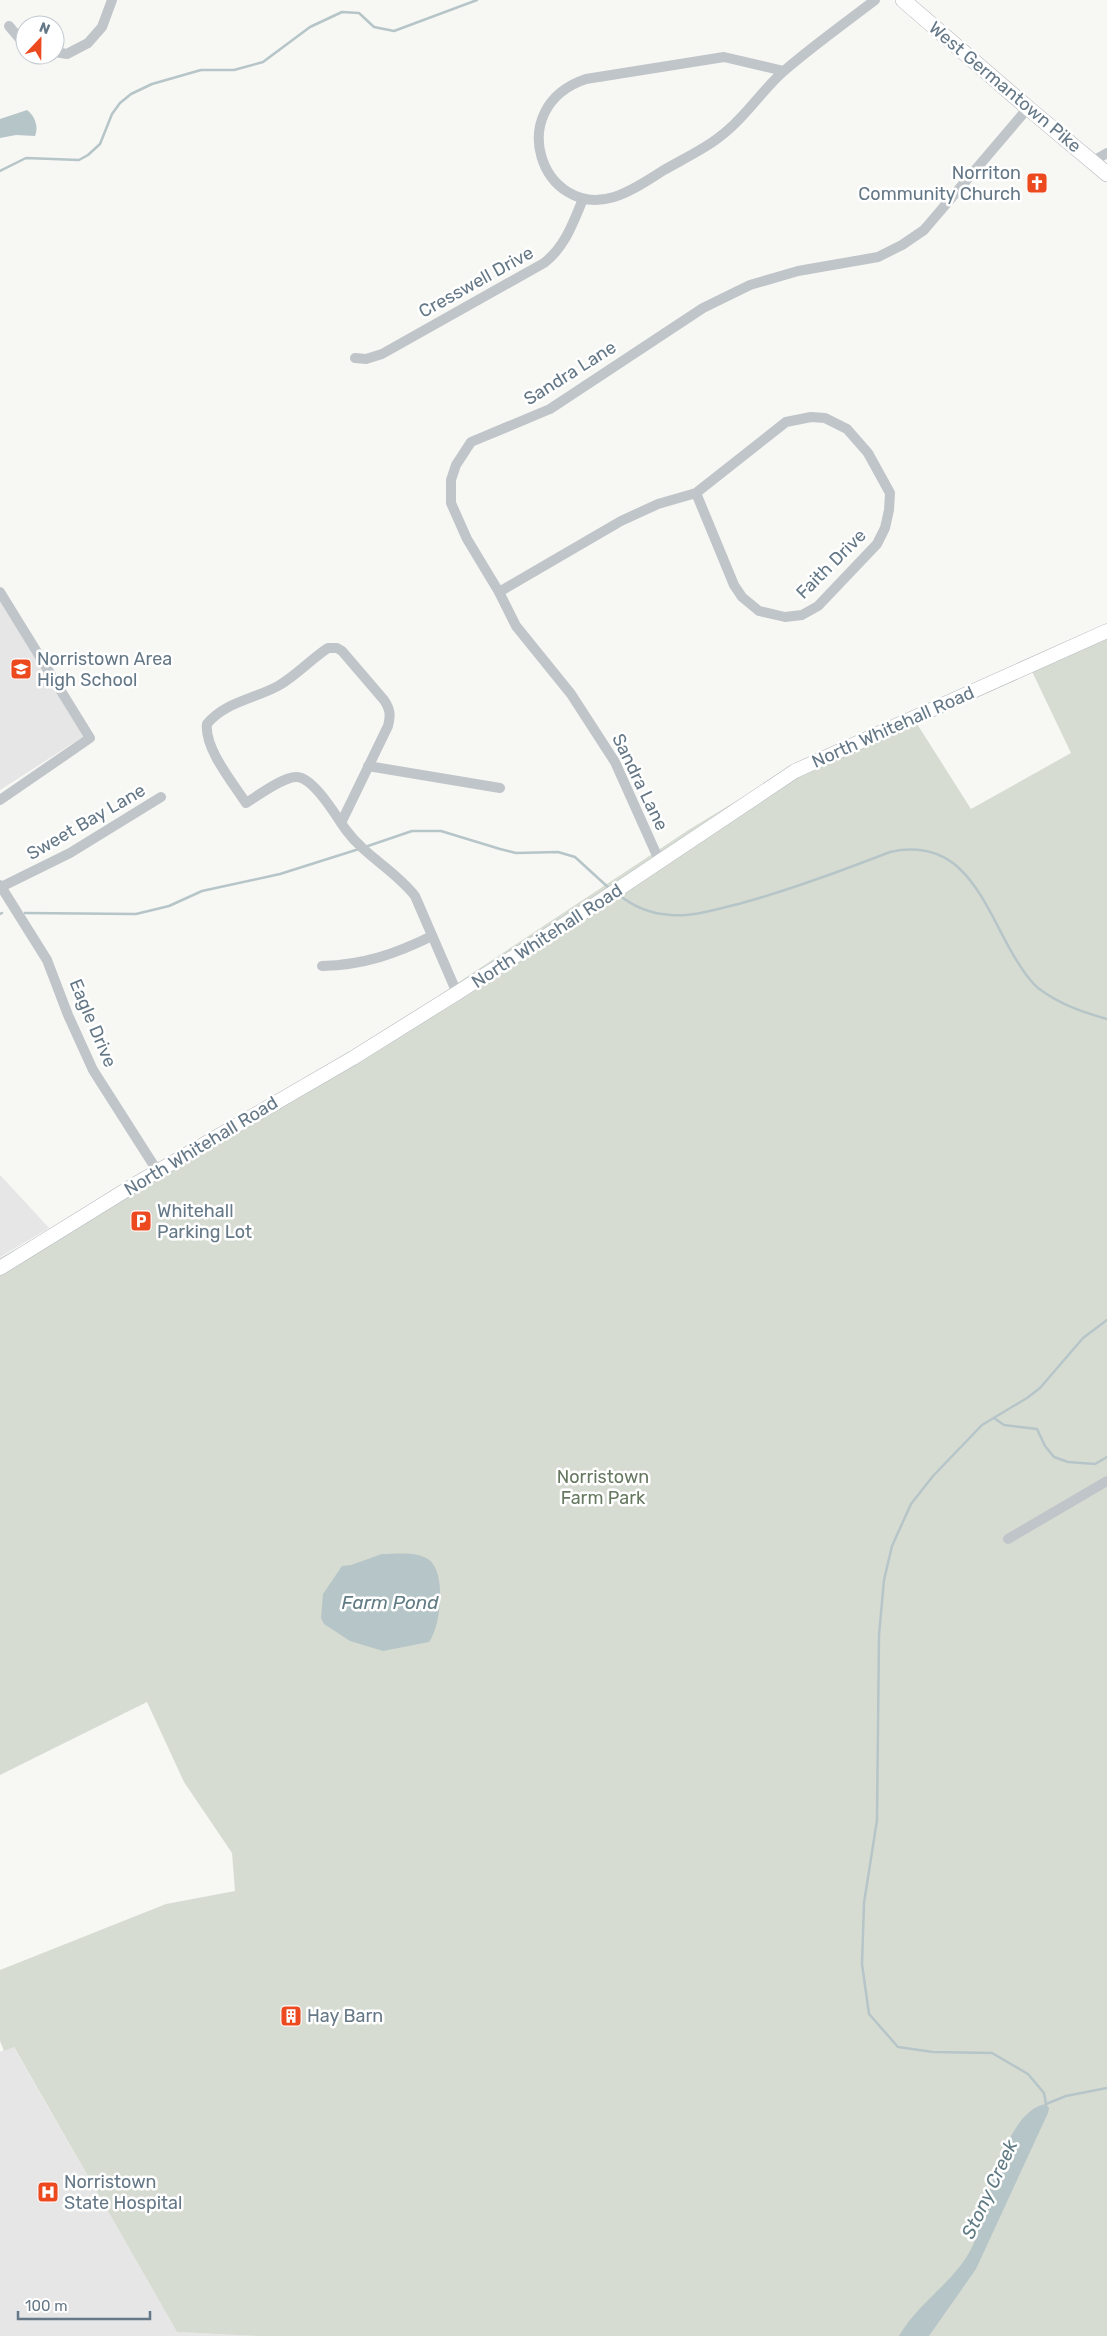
<svg xmlns="http://www.w3.org/2000/svg" width="1107" height="2336" font-family="Rubik,sans-serif">
<style>
.built{fill:#e5e6e5}
.green{fill:#d7dcd3}
.water{fill:#b6c5c8}
.lines{fill:none;stroke-linecap:round;stroke-linejoin:round}
.stream{stroke:#b6c5c8;stroke-width:2.5}
.secondary-casing{stroke:#b2b9be;stroke-width:15}
.primary-casing{stroke:#b3b9bd;stroke-width:16}
.minor{stroke:#c0c5c9;stroke-width:10}
.secondary{stroke:#fff;stroke-width:14}
.primary{stroke:#fff;stroke-width:15}
.labels{text-anchor:middle;stroke-width:5;stroke-linejoin:round;paint-order:stroke}
.street-label{font-size:18px;fill:#657887;stroke:#fff}
.poi-label{font-size:18px;fill:#657887;stroke:#fff;text-anchor:start}
.park-label{font-size:18px;fill:#667860;stroke:#fff}
.water-label{font-size:19px;font-style:italic;fill:#607b83;stroke:#fff}
</style>
<rect width="100%" height="100%" fill="#f7f7f4"/>
<g class="built">
<path d="M 0,602 L 84,736 L 0,790 Z"/>
<path d="M 0,1175 L 49,1228 L 0,1257 Z"/>
<path d="M 13,2046 L 177,2332 L 258,2336 L 0,2336 L 0,2052 Z"/>
</g>
<path class="green" d="M 1107,632 L 1107,2336 L 258,2336 L 177,2332 L 14,2047 L 4,2051 L 0,2041 L 0,1970 L 166,1904 L 235,1891 L 232,1853 L 184,1782 L 147,1702 L 0,1775 L 0,1258 L 123,1189 L 289,1089 L 435,998 L 690,829 L 776,777 L 912,716 L 971,809 L 1071,753 L 1027,661 Z"/>
<g class="water">
<path d="M 27,110 C 35,116 39,127 35,136 L 16,135 L 0,138 L 0,119 Z"/>
<path d="M 382,1554 C 396,1554 415,1551 428,1559 C 447,1571 441,1627 429,1642 L 383,1651 L 350,1641 L 324,1624 L 321,1618 L 323,1594 L 342,1566 L 351,1565 Z"/>
<path d="M 1046,2104 L 1049,2108 L 1048,2113 L 976,2269 L 929,2336 L 899,2336 C 920,2299 961,2279 976,2238 C 987,2205 1005,2110 1046,2104 Z"/>
</g>
<g class="lines">
<g class="stream">
<path d="M 0,171 L 26,158 L 79,160 L 88,155 L 100,144 L 112,114 L 120,103 L 131,94 L 152,84 L 201,70 L 234,70 L 263,62 L 310,27 L 342,12 L 359,13 L 374,27 L 394,31 L 477,0"/>
<path d="M 365,847 L 412,831 L 441,831 L 500,849 L 516,853 L 558,852 L 575,857 L 610,889"/>
<path d="M 619,895 C 634,907 652,914 671,915 C 692,917 722,908 742,903 C 793,889 841,871 890,852 C 962,836 982,899 1011,951 C 1018,963 1027,979 1038,988 C 1059,1004 1082,1012 1107,1019"/>
<path d="M 25,913 L 136,914 L 169,906 L 202,891 L 280,874 L 359,849"/>
<path d="M 0,914 L 2,913"/>
<path d="M 994,1418 L 1004,1425 L 1037,1429 L 1045,1446 L 1054,1457 L 1068,1462 L 1095,1464 L 1107,1457"/>
<path d="M 1046,2104 L 1044,2093 L 1028,2074 L 992,2053 L 933,2052 L 898,2047 L 869,2014 L 862,1964 L 864,1903 L 877,1820 L 879,1635 L 884,1580 L 892,1546 L 911,1504 L 933,1476 L 982,1425 L 1027,1398 L 1040,1388 L 1083,1338 L 1107,1320"/>
<path d="M 1046,2104 L 1066,2096 L 1107,2088"/>
</g>
<g class="secondary-casing">
<path id="secondary" d="M 0,1268 L 139,1182 L 353,1058 L 457,993 L 587,910 L 795,771 L 1107,631"/>
</g>
<g class="primary-casing">
<path id="primary" d="M 903,0 L 1028,108 L 1107,174"/>
</g>
<g class="minor">
<path d="M 9,26 L 25,45"/>
<path d="M 55,52 L 67,54 L 88,43 L 102,27 L 112,0"/>
<path d="M 784,71 L 724,57 L 586,79 C 502,107 542,219 614,197 C 631,192 648,180 664,170 C 685,158 709,147 728,130 C 749,112 764,88 785,70 C 814,45 845,23 875,0"/>
<path d="M 1093,161 L 1107,153"/>
<path d="M 355,358 L 366,359 L 382,354 L 544,263 C 565,247 573,223 583,199"/>
<path d="M 0,592 L 90,738 L 0,800"/>
<path d="M 499,592 L 621,521 L 658,504 L 696,493 L 786,422 L 811,417 L 825,418 L 847,429 L 868,453 L 890,493 L 889,510 L 885,528 L 877,544 L 818,606 L 802,615 L 785,617 L 759,611 L 742,597 L 734,585 L 696,493"/>
<path d="M 368,766 L 500,788"/>
<path d="M 341,823 L 388,726 C 391,715 390,709 384,700 L 342,651 L 337,648 L 328,648 C 311,659 296,676 278,686 C 254,699 225,702 207,724 C 204,748 233,783 246,803 C 259,795 284,776 297,777 C 314,778 336,816 346,830 C 366,857 395,870 415,896 L 457,993"/>
<path d="M 659,860 L 615,762 L 571,694 L 516,626 L 499,592 L 467,539 L 451,503 L 451,480 L 456,465 L 471,442 L 550,409 L 703,308 L 750,285 L 798,271 L 878,257 L 902,245 L 924,230 L 1028,108"/>
<path d="M 0,885 L 47,960 L 68,1015 L 93,1070 L 158,1172"/>
<path d="M 1,887 L 70,853 L 161,797"/>
<path d="M 322,966 C 364,965 395,954 432,936"/>
<path d="M 1008,1539 L 1107,1481"/>
</g>
<use href="#secondary" class="secondary"/>
<use href="#primary" class="primary"/>
</g>
<defs>
<g id="church-square" transform="scale(1.125)"><rect x="-9" y="-9" width="18" height="18" rx="4" fill="#ec491f" stroke="#fff"/><path d="M-1.2-6h2.4v3.5h3.3v2.4h-3.3V6h-2.4V-.1h-3.3v-2.4h3.3Z" fill="#fff"/></g>
<g id="school-square" transform="scale(1.125)"><rect x="-9" y="-9" width="18" height="18" rx="4" fill="#ec491f" stroke="#fff"/><path d="M0-5L7-2L0 1L-7-2ZM-4 1L0 2.5L4 1V4Q0 6-4 4Z" fill="#fff"/></g>
<g id="parking-square" transform="scale(1.125)"><rect x="-9" y="-9" width="18" height="18" rx="4" fill="#ec491f" stroke="#fff"/><path d="M-3.5-5.5H1a3.5 3.5 0 0 1 0 7H-1V5.5H-3.5ZM-1-3.4V-.6H.8a1.4 1.4 0 0 0 0-2.8Z" fill="#fff"/></g>
<g id="building-square" transform="scale(1.125)"><rect x="-9" y="-9" width="18" height="18" rx="4" fill="#ec491f" stroke="#fff"/><path d="M-4-6H4V6H1V3H-1V6H-4ZM-2.5-4.3h1.7v1.8h-1.7ZM.8-4.3h1.7v1.8H.8ZM-2.5-1h1.7V.8h-1.7ZM.8-1h1.7V.8H.8Z" fill="#fff"/></g>
<g id="hospital-square" transform="scale(1.125)"><rect x="-9" y="-9" width="18" height="18" rx="4" fill="#ec491f" stroke="#fff"/><path d="M-5-5h3v3.5h4V-5h3V5h-3V1.5h-4V5h-3Z" fill="#fff"/></g>
</defs>
<g fill-rule="evenodd">
<use href="#church-square" x="1037" y="183"/>
<use href="#school-square" x="21" y="669"/>
<use href="#parking-square" x="141" y="1221"/>
<use href="#building-square" x="291" y="2016"/>
<use href="#hospital-square" x="48" y="2192"/>
</g>
<g class="labels">
<g class="street-label">
<text transform="translate(1005 87) rotate(40)" y="6">West Germantown Pike</text>
<text transform="translate(476 282) rotate(-29)" y="6">Cresswell Drive</text>
<text transform="translate(570 373) rotate(-32)" y="6">Sandra Lane</text>
<text transform="translate(831 564) rotate(-45)" y="6">Faith Drive</text>
<text transform="translate(893 727) rotate(-24)" y="6">North Whitehall Road</text>
<text transform="translate(640 782) rotate(64)" y="6">Sandra Lane</text>
<text transform="translate(86 822) rotate(-30)" y="6">Sweet Bay Lane</text>
<text transform="translate(547 936) rotate(-33)" y="6">North Whitehall Road</text>
<text transform="translate(93 1023) rotate(67)" y="6">Eagle Drive</text>
<text transform="translate(201 1146) rotate(-31)" y="6">North Whitehall Road</text>
</g>
<g class="poi-label">
<text x="1021" y="179" text-anchor="end">Norriton<tspan x="1021" dy="21">Community Church</tspan></text>
<text x="37" y="665">Norristown Area<tspan x="37" dy="21">High School</tspan></text>
<text x="157" y="1217">Whitehall<tspan x="157" dy="21">Parking Lot</tspan></text>
<text x="307" y="2022">Hay Barn</text>
<text x="64" y="2188">Norristown<tspan x="64" dy="21">State Hospital</tspan></text>
</g>
<g class="park-label">
<text x="603" y="1483">Norristown<tspan x="603" dy="21">Farm Park</tspan></text>
</g>
<g class="water-label">
<text x="390" y="1609">Farm Pond</text>
<text transform="translate(989 2189) rotate(-65)" y="7">Stony Creek</text>
</g>
</g>
<g transform="translate(40 40) rotate(22)"><circle r="24" fill="#ffffff" stroke="#c1c9cf"/>
<path d="M0-4L9 19L0 12L-9 19Z" fill="#ec491f"/>
<text y="-8" font-size="14" font-weight="bold" text-anchor="middle" fill="#657887">N</text>
</g>
<path d="M18 2311v8h132v-8" fill="none" stroke="#657887" stroke-width="2.5"/>
<text x="25" y="2311" font-size="15" fill="#657887" stroke="#ffffff" stroke-width="4" paint-order="stroke">100 m</text>
</svg>
